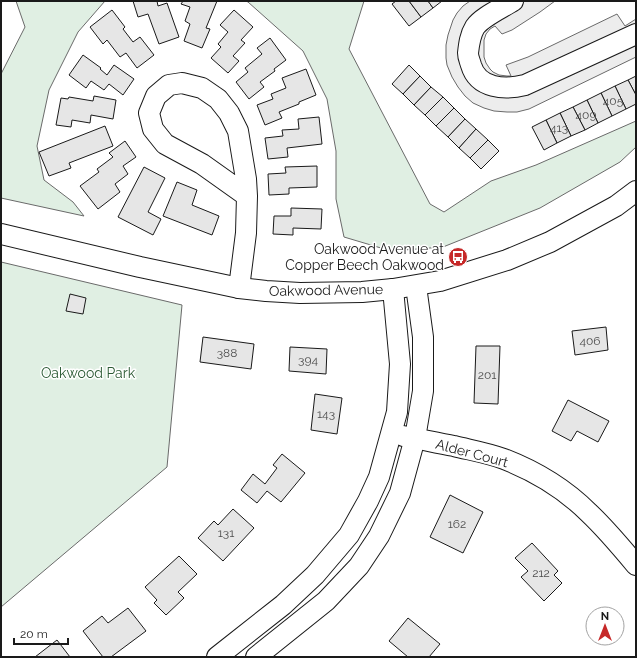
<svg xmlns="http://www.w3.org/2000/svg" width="637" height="658" font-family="Raleway,sans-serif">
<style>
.green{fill:#e0efe3;stroke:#6a6a6a}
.parking{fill:#ededed;stroke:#6a6a6a}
.building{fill:#e6e6e6;stroke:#1a1a1a}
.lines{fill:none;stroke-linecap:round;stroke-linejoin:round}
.minor-casing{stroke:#1a1a1a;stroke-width:22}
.minor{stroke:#fff;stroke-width:20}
.labels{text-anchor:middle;stroke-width:3;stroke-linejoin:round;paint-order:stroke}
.number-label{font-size:12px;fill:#4d4d4d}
.poi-label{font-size:14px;fill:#1a1a1a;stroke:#fff;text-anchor:end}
.street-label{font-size:14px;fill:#1a1a1a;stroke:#fff}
.park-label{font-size:14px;fill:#2b5a34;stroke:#fff}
</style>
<rect width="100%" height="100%" fill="#fff"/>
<g class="green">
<path d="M 16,1 L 105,1 L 78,32 L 49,90 L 37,146 L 44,180 L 73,202 L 84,216 L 1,198 L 1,74 L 25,27 Z"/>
<path d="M 246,1 L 364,1 L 349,49 L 430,204 L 444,212 L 491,181 L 536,165 L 636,121 L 636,147 L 620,162 L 540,208 L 443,247 L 391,251 L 344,237 L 336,199 L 336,151 L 327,99 L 303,51 L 248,2 Z"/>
<path d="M 1,262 L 182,305 L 167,467 L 1,607 Z"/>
</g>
<path class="parking" d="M 470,1 L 555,1 L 540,12 L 512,30 L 502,34 L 495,26 L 490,29 L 486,34 L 484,40 L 484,57 L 486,63 L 490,69 L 493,72 L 499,75 L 507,76 L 511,76 L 506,65 L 528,57 L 617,14 L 625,26 L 636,19 L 636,57 L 529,109 L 517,112 L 507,112 L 494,111 L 484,108 L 473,103 L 465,96 L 458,87 L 452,77 L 447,65 L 446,58 L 446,45 L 448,35 L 453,20 L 457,13 L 463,6 Z"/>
<g class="building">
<path d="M 133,1 L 157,1 L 158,6 L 167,3 L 179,37 L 159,44 L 148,14 L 138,17 Z"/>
<path d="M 183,1 L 217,1 L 206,28 L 210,29 L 202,48 L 184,41 L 190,24 L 185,21 L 190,7 L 181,4 Z"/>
<path d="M 396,1 L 409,1 L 421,17 L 409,26 L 392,4 Z"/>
<path d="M 409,1 L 428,1 L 433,8 L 421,17 Z"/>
<path d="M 428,1 L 442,1 L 433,8 Z"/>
<path d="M 112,10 L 125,27 L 123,29 L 133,42 L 140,37 L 154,55 L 137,68 L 126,53 L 120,57 L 107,40 L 103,44 L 90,27 Z"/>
<path d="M 234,10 L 253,27 L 241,40 L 245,43 L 233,56 L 239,61 L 228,73 L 211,58 L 221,47 L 218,44 L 228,32 L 220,25 Z"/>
<path d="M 270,38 L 286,60 L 274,69 L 275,71 L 260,82 L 264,87 L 249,99 L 236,82 L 248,72 L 245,68 L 262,54 L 257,48 Z"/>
<path d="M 83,55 L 101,68 L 100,69 L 107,75 L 114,65 L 134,79 L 123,95 L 109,84 L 104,90 L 91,81 L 86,88 L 69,75 Z"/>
<path d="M 409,65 L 420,76 L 403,94 L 392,84 Z"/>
<path d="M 306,69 L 316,95 L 299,102 L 299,104 L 279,112 L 282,118 L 265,125 L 257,105 L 273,99 L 271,94 L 286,88 L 282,78 Z"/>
<path d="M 420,76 L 431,87 L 414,105 L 403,94 Z"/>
<path d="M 636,76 L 636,95 L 628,80 Z"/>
<path d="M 628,80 L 636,95 L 636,104 L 626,109 L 615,86 Z"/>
<path d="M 615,86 L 626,109 L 612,116 L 601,93 Z"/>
<path d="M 431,87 L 443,97 L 425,115 L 414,105 Z"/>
<path d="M 601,93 L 612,116 L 598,123 L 587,100 Z"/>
<path d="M 94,96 L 116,100 L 113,119 L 91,115 L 90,123 L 72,120 L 71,127 L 56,125 L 61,98 L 68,99 L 69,97 L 93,101 Z"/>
<path d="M 443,97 L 454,108 L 436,126 L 425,115 Z"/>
<path d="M 587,100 L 598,123 L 585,130 L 573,107 Z"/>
<path d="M 573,107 L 585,130 L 571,136 L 560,113 Z"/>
<path d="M 454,108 L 465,119 L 448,137 L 436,126 Z"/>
<path d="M 560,113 L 571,136 L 557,143 L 546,120 Z"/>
<path d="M 319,117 L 322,144 L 287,148 L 288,157 L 268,159 L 265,138 L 283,136 L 282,130 L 299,129 L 298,119 Z"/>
<path d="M 465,119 L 476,129 L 459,148 L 448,137 Z"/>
<path d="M 546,120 L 557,143 L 544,150 L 532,127 Z"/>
<path d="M 105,126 L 113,146 L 69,163 L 71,168 L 49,176 L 39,152 Z"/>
<path d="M 476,129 L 488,140 L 470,158 L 459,148 Z"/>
<path d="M 488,140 L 499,151 L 481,169 L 470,158 Z"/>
<path d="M 125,141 L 136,157 L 123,166 L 128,174 L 115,184 L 120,192 L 98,209 L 80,186 L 99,172 L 97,169 L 113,157 L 109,153 Z"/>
<path d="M 317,166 L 317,187 L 289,188 L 289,194 L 269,195 L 268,174 L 286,173 L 285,167 Z"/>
<path d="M 144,167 L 165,178 L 148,212 L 161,219 L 153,235 L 118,217 Z"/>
<path d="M 177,182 L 197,190 L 192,205 L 219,216 L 212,235 L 163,216 Z"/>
<path d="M 291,208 L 322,209 L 321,229 L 293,228 L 293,235 L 273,234 L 274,216 L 291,216 Z"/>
<path d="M 70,294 L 86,298 L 83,314 L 66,311 Z"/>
<path d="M 606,327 L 608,350 L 575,355 L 572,331 Z"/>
<path d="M 203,337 L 254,344 L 251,369 L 200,362 Z"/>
<path d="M 476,346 L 500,346 L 498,404 L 474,403 Z"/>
<path d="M 290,347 L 327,349 L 326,374 L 289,371 Z"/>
<path d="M 315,394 L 342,398 L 337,434 L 311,430 Z"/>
<path d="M 568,400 L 609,421 L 598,442 L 577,431 L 571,441 L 552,431 Z"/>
<path d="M 282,454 L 305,473 L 281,502 L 267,491 L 257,503 L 241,490 L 253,474 L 265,484 L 277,468 L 273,465 Z"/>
<path d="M 450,495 L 483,512 L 463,553 L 430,537 Z"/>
<path d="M 233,509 L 254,528 L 223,561 L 198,538 L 214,521 L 218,525 Z"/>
<path d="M 532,543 L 558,571 L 554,575 L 562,583 L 544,601 L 521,577 L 528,571 L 515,558 Z"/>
<path d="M 179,556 L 197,574 L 178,592 L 184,598 L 166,615 L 154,603 L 157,600 L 145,587 Z"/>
<path d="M 128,608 L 146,631 L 111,657 L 103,657 L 83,631 L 102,616 L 108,623 Z"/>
<path d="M 408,618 L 440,644 L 429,657 L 408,657 L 389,641 Z"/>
<path d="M 57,640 L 70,657 L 35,657 Z"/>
</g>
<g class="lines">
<g class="minor-casing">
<g id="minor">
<path d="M 513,1 C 502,8 482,17 475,27 C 470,35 469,44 468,53 C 468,58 470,61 471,65 C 478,89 505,90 525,85 L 636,34"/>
<path d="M 1,234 L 140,267 L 239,288 L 266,291 L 300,293 L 362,292 L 393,289 L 440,281 L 507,260 L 550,242 L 616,206 L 636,191"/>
<path d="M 239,288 L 246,233 L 247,196 L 246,179 L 238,131 L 229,113 L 218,99 L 202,88 L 182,83 L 169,85 L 156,96 L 149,113 L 153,129 L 165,144 L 202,164 L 247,196"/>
<path d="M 403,436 C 420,439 437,443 454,446 C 470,450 488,453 504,459 C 535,471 565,489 589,513 C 606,529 621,547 636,565"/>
<path d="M 217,657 L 283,605 L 315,575 L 349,535 L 368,501 L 379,477 L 397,412 L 400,364 L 393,289"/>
<path d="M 256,657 L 326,601 L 359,566 L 379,536 L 400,493 L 415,438 L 423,391 L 423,337 L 416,286"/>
</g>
</g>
<use href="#minor" class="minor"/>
</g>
<defs>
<g id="bus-disc" transform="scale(1)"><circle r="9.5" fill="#c62828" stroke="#fff"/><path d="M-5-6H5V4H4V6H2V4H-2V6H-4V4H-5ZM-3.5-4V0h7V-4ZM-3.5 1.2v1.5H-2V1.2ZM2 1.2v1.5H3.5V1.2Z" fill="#fff"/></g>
</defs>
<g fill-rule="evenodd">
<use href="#bus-disc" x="458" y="257"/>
</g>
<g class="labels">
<g class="number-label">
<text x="613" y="105">405</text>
<text x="586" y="119">409</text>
<text x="559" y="132">413</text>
<text x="590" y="345">406</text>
<text x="227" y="357">388</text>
<text x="308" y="364">394</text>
<text x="487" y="379">201</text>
<text x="326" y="418">143</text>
<text x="457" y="528">162</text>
<text x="226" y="537">131</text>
<text x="541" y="577">212</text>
</g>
<g class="poi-label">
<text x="444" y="254">Oakwood Avenue at<tspan x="444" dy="16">Copper Beech Oakwood</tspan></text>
</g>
<g class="street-label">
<text transform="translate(326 290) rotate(-1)" y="5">Oakwood Avenue</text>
<text transform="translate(472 453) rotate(15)" y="5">Alder Court</text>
</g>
<g class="park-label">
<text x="88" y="378">Oakwood Park</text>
</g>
</g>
<rect width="637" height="658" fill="none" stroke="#1a1a1a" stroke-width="4"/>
<g transform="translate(605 626)"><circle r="19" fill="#ffffff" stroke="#a3a3a3"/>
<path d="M0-3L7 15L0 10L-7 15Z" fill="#c62828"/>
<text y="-6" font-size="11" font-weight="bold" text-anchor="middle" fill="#1a1a1a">N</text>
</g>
<path d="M14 638v6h54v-6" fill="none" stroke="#1a1a1a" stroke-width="2"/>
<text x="20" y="638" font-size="12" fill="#1a1a1a" stroke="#ffffff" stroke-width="3" paint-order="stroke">20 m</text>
</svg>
